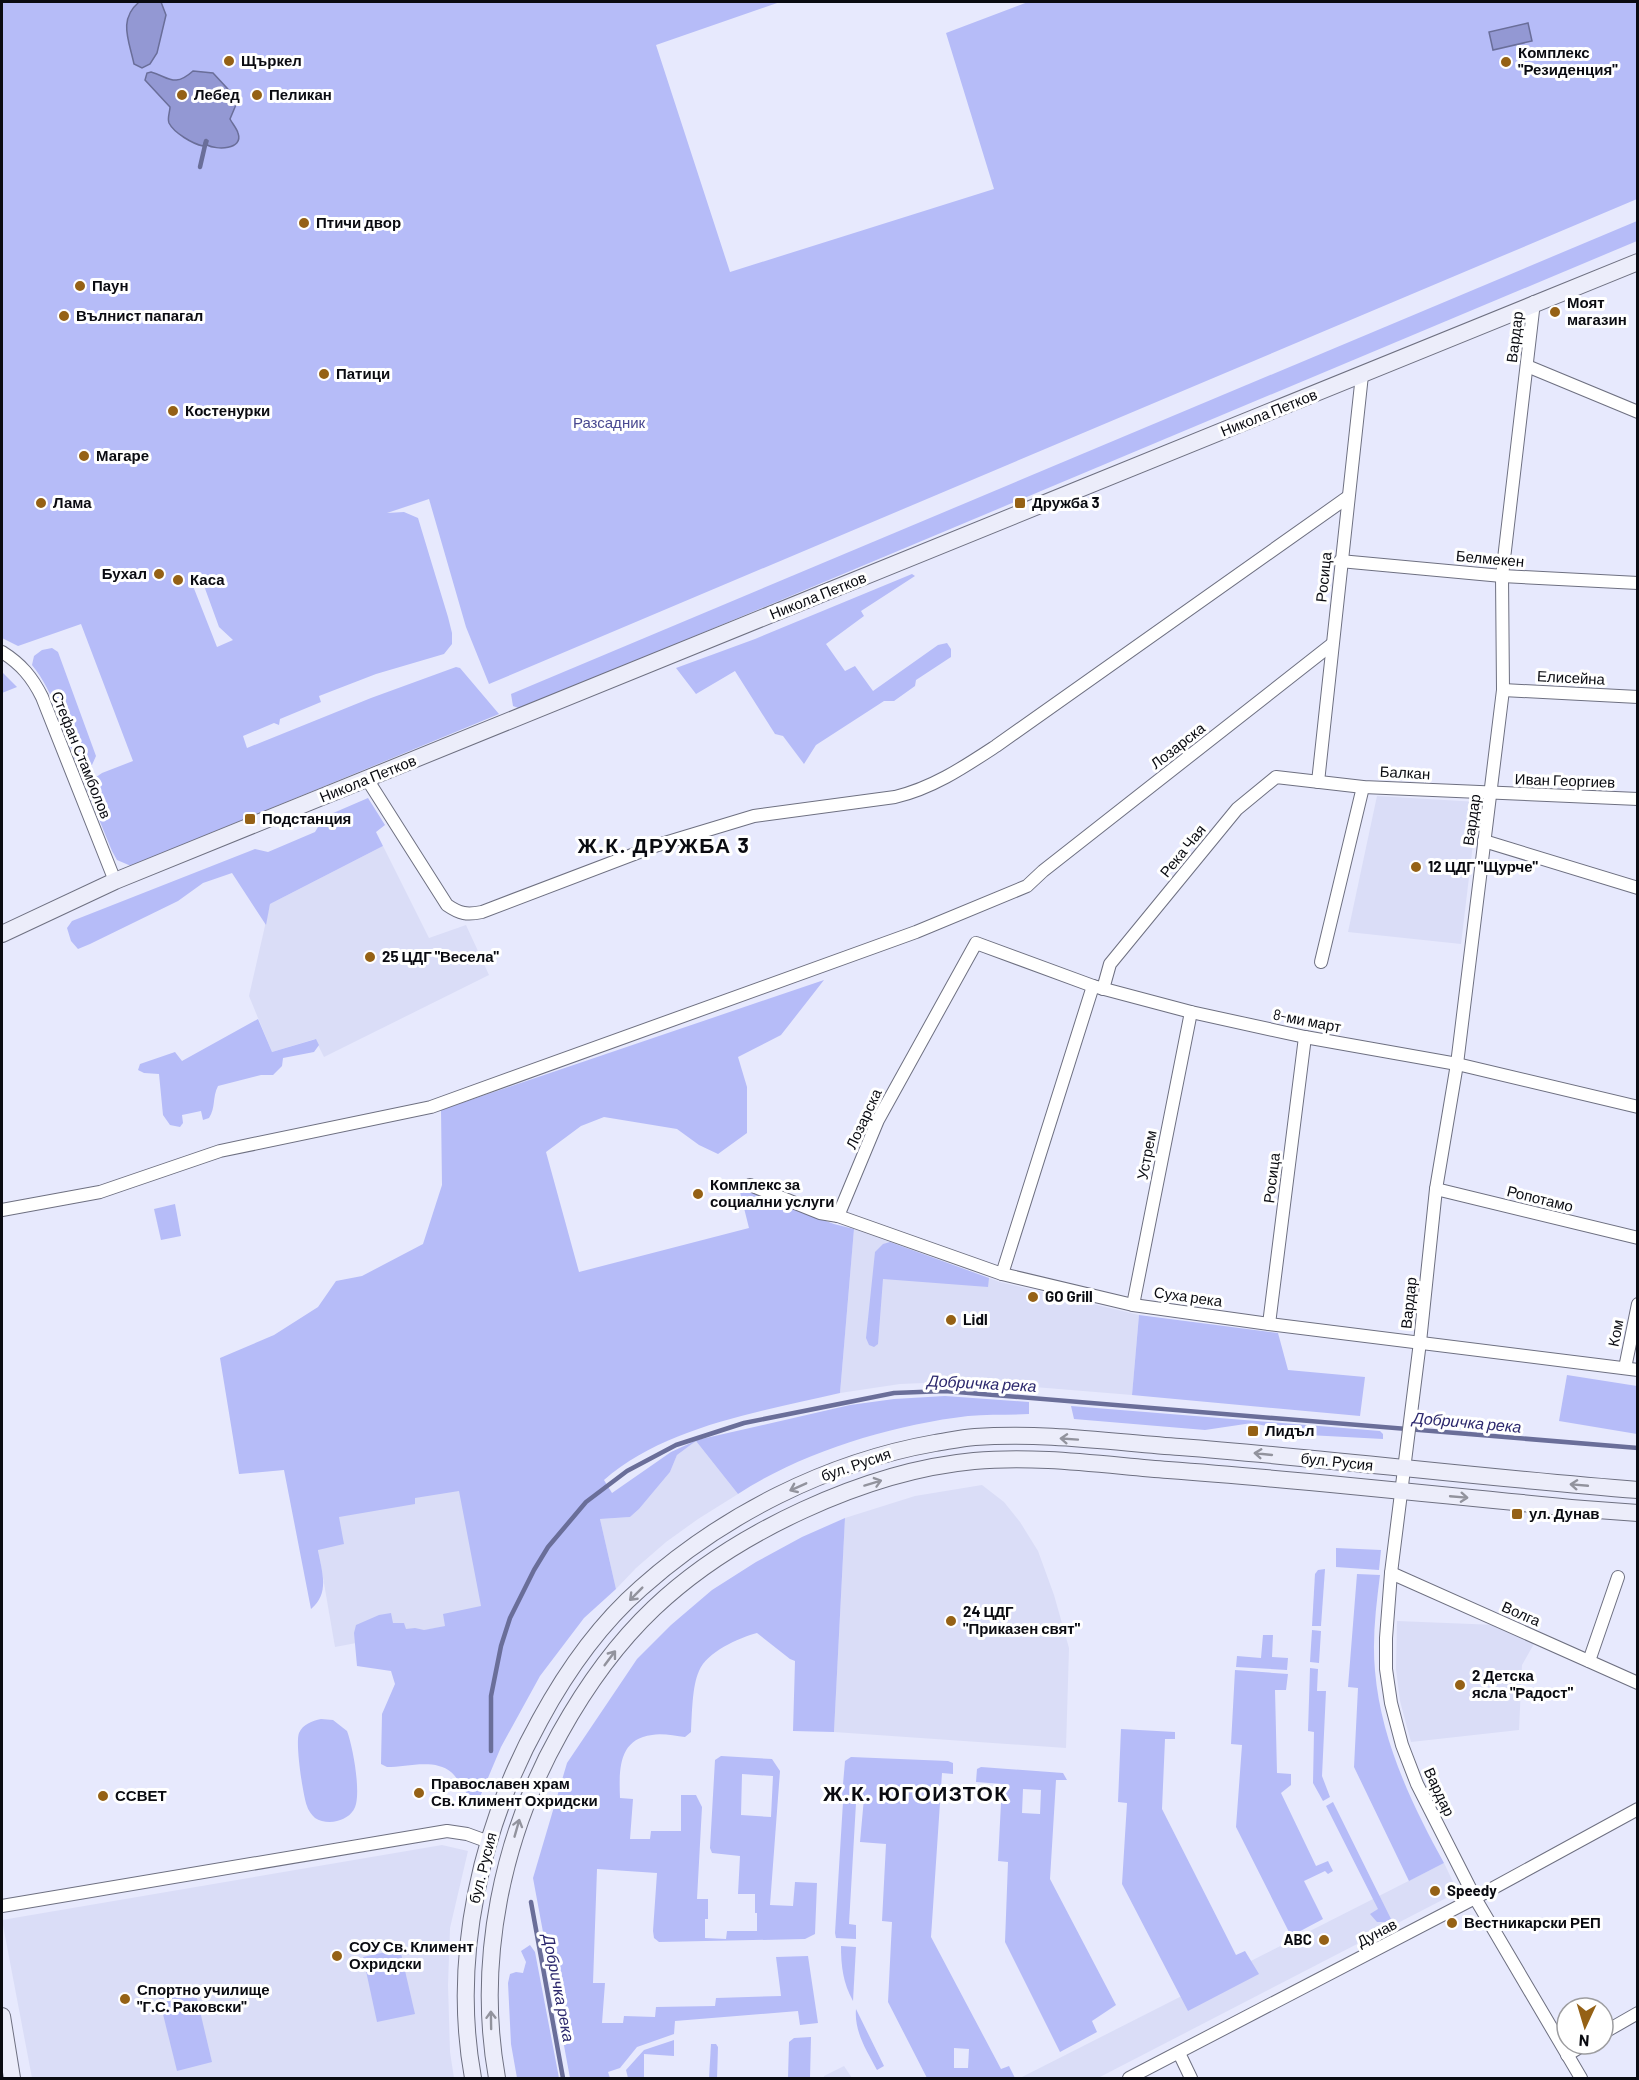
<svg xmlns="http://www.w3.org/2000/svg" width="1639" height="2080" font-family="Barlow,sans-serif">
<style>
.built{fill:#daddf7}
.green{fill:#b6bcf8;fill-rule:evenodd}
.water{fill:#9398d3;stroke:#6a6e99;stroke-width:1.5}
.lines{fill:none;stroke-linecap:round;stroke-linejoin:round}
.stream{stroke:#6a6e99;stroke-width:4.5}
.street-casing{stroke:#6e7081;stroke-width:14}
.secondary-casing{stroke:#6e7081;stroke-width:18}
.street{stroke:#fff;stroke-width:12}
.secondary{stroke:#ecedfa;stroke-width:16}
.oneway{stroke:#92939d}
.poi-dot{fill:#956115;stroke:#fff;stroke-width:2}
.labels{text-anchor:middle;stroke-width:6;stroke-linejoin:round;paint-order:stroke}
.poi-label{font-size:15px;font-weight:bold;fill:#0a0b11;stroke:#fff;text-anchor:start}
.street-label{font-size:15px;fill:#0a0b11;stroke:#fff}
.park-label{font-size:15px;fill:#484890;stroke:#fff}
.water-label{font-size:16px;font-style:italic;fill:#2c286d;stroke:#fff}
.district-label{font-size:21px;font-weight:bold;letter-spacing:1.5px;fill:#0a0b11;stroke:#fff}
</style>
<rect width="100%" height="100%" fill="#e7e9fd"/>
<g class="built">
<path d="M 1377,796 L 1478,802 L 1461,944 L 1348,932 Z"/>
<path d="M 383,846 L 429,938 L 466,925 L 489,975 L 324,1057 L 315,1039 L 272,1052 L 249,996 L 270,904 Z"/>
<path d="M 854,1229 L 1000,1282 L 1139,1315 L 1132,1395 L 999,1384 L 949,1382 L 900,1384 L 840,1393 Z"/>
<path d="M 452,1393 L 494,1617 L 335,1647 L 296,1421 Z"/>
<path d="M 696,1441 L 738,1494 L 698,1519 L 666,1542 L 636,1568 L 616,1589 L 600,1519 L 630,1517 L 639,1509 L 670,1472 L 677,1455 Z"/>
<path d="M 982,1485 L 1004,1502 L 1020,1522 L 1038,1551 L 1054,1595 L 1069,1648 L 1066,1748 L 834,1732 L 845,1518 L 915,1496 Z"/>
<path d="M 1397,1621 L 1496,1625 L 1535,1642 L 1522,1665 L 1519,1730 L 1411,1742 L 1400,1701 L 1396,1669 Z"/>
<path d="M 442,1845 L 468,1851 L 450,1928 L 448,1985 L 450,2052 L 454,2078 L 32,2078 L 2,1920 Z"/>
<path d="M 1444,1863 L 1455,1886 L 1452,1895 L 1098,2078 L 1020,2078 Z"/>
<path d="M 844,2066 L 852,2078 L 824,2078 L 824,2076 Z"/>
</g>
<g class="green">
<path d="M 2,2 L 780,2 L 656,45 L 730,272 L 994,189 L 946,33 L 1028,2 L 1637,2 L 1637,199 L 489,684 L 466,627 L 429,499 L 387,513 L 404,512 L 418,518 L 448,617 L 452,633 L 452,644 L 444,654 L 376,674 L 319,696 L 321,702 L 280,719 L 279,725 L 274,723 L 243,736 L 247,748 L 371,698 L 456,667 L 460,668 L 499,714 L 131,866 L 117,860 L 112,851 L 87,790 L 89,782 L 102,773 L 133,761 L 81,624 L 18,646 L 2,638 ZM 203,583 L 219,627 L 233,640 L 217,647 L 193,586 Z"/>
<path d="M 1637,221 L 1637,241 L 521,709 L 513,706 L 511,694 Z"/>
<path d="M 912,574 L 915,576 L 861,611 L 864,616 L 826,644 L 845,671 L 855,666 L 873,691 L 938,645 L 947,643 L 951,649 L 951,657 L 916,680 L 915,686 L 894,701 L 884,701 L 816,745 L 804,764 L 783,736 L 775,734 L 735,671 L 696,694 L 676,668 L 755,639 Z"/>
<path d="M 52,648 L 58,652 L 96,756 L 92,765 C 85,767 82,768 76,762 C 64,730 54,692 32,665 L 34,656 L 42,650 Z"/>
<path d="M 2,672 L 17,687 L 2,693 Z"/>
<path d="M 368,798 L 385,825 L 376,832 L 383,846 L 270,904 L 266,925 L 232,873 L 203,883 L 178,901 L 90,944 L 78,949 L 71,941 L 67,928 L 72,921 L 255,849 L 268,852 L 315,832 L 324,817 Z"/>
<path d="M 824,980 L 781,1035 L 738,1057 L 747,1087 L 747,1133 L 718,1154 L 699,1145 L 677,1129 L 604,1117 L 581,1126 L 546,1152 L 579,1272 L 749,1228 L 739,1188 L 834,1224 L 854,1229 L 840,1393 C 764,1411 665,1426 604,1480 L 612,1493 L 671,1452 L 697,1440 L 850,1405 L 894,1399 L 945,1396 L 1029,1402 L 1029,1414 C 1009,1415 988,1414 968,1416 C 892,1425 802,1452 738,1494 L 696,1441 L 677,1455 L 670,1472 L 639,1509 L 630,1517 L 600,1519 L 616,1589 L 584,1618 L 540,1676 L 501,1747 L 477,1804 C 465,1796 461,1781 451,1772 C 435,1758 406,1767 387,1767 L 381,1764 L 382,1714 L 395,1684 L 391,1671 L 357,1666 L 354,1633 L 356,1625 L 379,1615 L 391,1613 L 393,1623 L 404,1623 L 406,1629 L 415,1628 L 424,1630 L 445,1626 L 443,1614 L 481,1606 L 459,1491 L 415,1498 L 415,1504 L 339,1517 L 344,1544 L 318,1550 C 322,1572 330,1593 311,1609 L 284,1470 L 239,1474 L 220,1358 L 274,1335 L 318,1307 L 336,1281 L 362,1276 L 423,1244 L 442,1185 L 441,1110 Z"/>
<path d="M 258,1019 L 272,1052 L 316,1039 L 319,1045 L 314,1052 L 283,1058 L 282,1066 L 273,1075 L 261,1075 L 218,1086 C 212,1098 216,1107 209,1118 L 203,1120 L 201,1111 L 182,1115 L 183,1123 L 180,1127 L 170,1125 L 163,1115 L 159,1074 L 144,1073 L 138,1070 L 140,1064 L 175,1052 L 182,1061 Z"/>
<path d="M 175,1204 L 181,1236 L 161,1240 L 154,1209 Z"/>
<path d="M 890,1242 L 989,1278 L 988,1287 L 883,1279 L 878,1344 L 874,1347 L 869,1345 L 866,1338 L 875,1252 L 883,1244 Z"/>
<path d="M 1139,1315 L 1278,1333 L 1288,1370 L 1365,1377 L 1360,1416 L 1132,1395 Z"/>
<path d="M 1567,1375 L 1637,1386 L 1637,1434 L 1559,1421 Z"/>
<path d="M 1071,1406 L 1380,1431 L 1383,1434 L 1383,1439 L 1308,1435 L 1252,1423 L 1205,1430 L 1074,1419 Z"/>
<path d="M 845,1518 L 834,1732 L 793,1731 L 795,1661 L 790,1659 L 757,1633 C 738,1638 707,1652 699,1671 C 692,1686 692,1715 691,1732 L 685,1737 C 675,1736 662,1733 652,1735 C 618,1739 619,1771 620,1798 L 633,1799 L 630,1839 L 650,1839 L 651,1831 L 681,1831 L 681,1795 L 696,1795 L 702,1807 L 697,1899 L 708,1899 L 708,1919 L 705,1919 L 705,1938 L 726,1939 L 727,1931 L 757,1931 L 757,1913 L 755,1913 L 755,1894 L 738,1894 L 740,1856 L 712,1853 L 710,1848 L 715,1760 L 721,1756 L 772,1759 L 780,1771 L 770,1905 L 793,1906 L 795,1882 L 817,1883 L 815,1934 L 805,1939 L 659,1942 L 654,1938 L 653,1931 L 657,1873 L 597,1869 L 593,1983 L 605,1983 L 602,2023 L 623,2023 L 624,2016 L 655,2017 L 656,2007 L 715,2006 L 716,1998 L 781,1996 L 776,1957 L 808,1956 L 818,2023 L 800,2025 L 798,2011 L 675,2021 L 674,2034 L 637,2047 L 620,2068 L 608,2072 L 610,2078 L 570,2078 L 533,1878 L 567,1763 L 637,1659 L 671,1625 L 712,1590 L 756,1562 L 802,1537 ZM 742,1774 L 773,1776 L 771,1817 L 741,1815 Z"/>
<path d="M 1336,1548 L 1381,1550 L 1379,1570 L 1336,1567 Z"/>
<path d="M 1325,1569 L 1321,1626 L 1312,1626 L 1315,1574 L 1318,1570 Z"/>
<path d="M 1357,1574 L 1380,1575 C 1376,1607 1372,1639 1375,1671 C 1381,1740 1411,1803 1444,1863 L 1409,1881 L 1354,1767 L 1358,1688 L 1348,1687 Z"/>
<path d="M 1312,1630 L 1321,1631 L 1319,1663 L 1310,1662 Z"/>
<path d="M 1263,1635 L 1273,1635 L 1272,1657 L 1288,1658 L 1287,1670 L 1236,1667 L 1237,1656 L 1261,1658 Z"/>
<path d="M 1310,1668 L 1318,1669 L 1317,1691 L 1326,1691 L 1322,1776 L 1330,1797 L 1323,1801 L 1313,1783 L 1314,1732 L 1308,1731 Z"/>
<path d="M 1235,1670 L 1288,1674 L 1286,1690 L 1275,1690 L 1277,1773 L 1291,1774 L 1291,1785 L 1281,1793 L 1316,1866 L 1328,1861 L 1333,1871 L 1328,1874 L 1325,1871 L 1304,1881 L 1323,1919 L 1291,1936 L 1236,1827 L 1242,1745 L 1231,1744 Z"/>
<path d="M 321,1719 L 333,1720 L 347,1731 C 353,1747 360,1787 356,1804 C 354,1813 346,1819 337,1821 C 330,1823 321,1822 315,1818 C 312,1815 308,1810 307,1806 C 303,1796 295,1743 299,1733 C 303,1724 312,1721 321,1719 Z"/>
<path d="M 1121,1729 L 1175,1732 L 1175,1739 L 1165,1739 L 1162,1809 L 1236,1955 L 1245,1951 L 1259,1974 L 1188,2011 L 1122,1884 L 1127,1803 L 1118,1802 Z"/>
<path d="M 851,1757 L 948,1761 L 953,1763 L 953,1774 L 942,1773 L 931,1937 L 1001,2069 L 1009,2066 L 1015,2078 L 927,2078 L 888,2002 L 892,1922 L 882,1921 L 886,1844 L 860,1842 L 864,1798 L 842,1796 L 845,1761 ZM 954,2048 L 969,2049 L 968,2068 L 954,2068 Z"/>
<path d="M 981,1767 L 1063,1773 L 1067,1780 L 1056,1780 L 1050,1879 L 1116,2005 L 1092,2021 L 1097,2032 L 1060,2052 L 1005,1942 L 1008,1862 L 998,1861 L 1002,1784 L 976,1782 L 977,1769 ZM 1023,1789 L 1041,1790 L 1040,1814 L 1022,1813 Z"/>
<path d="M 843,1802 L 856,1803 L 849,1924 L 856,1925 L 856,1939 L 836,1938 L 835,1933 Z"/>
<path d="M 1333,1802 L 1391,1919 L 1386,1922 L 1377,1922 L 1370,1914 L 1378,1909 L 1326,1806 Z"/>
<path d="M 530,1945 L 535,1952 L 559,2078 L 517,2078 L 511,2044 L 508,1983 L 510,1974 L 516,1972 L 523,1973 L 526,1962 L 521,1951 Z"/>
<path d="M 841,1946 L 856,1947 L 853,2001 C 843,1983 841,1966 841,1946 Z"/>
<path d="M 400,1949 L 415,2014 L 377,2022 L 363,1957 Z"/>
<path d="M 195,1990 L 212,2062 L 177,2071 L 159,1998 Z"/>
<path d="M 856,2009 L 884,2066 L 877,2070 C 867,2051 854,2032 856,2009 Z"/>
<path d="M 811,2037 L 810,2078 L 788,2078 L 789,2042 L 794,2038 Z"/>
<path d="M 674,2040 L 674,2056 L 644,2054 L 644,2078 L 628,2078 L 626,2070 L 644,2050 Z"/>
<path d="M 711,2044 L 716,2044 L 718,2047 L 717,2078 L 709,2078 Z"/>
</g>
<g class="water">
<path d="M 139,2 L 161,2 L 166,15 L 157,53 L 150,64 L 142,68 L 134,64 C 129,40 118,20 139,2 Z"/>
<path d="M 1528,23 L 1532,41 L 1493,50 L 1489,32 Z"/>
<path d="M 193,71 L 213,73 L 238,100 L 230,119 C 232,123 237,129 238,133 C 244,150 216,150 207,145 L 208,141 L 205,141 L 203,146 C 193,144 174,133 169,123 C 167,118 170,112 170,107 L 145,80 L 147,73 L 151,72 C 169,77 174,88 193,71 Z"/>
</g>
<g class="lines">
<g class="stream">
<path d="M 200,167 L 206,141"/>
<path d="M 491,1751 L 491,1696 L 501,1646 L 510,1618 L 534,1570 L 548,1547 L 586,1502 L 627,1471 L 676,1445 L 744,1423 L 894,1393 L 945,1391 L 1638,1448"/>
<path d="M 531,1902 L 563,2078"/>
</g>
<g class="street-casing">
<g id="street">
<path d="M 1534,302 L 1502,576 L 1503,690 L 1457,1064 L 1436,1189 L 1420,1342 L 1391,1573 L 1386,1638 L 1386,1669 L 1391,1703 L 1402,1745 L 1417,1784 L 1475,1898 L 1581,2078"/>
<path d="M 1527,366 L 1638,412"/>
<path d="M 1340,561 L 1502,576 L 1638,583"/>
<path d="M 2,652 C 21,664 32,677 42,697 L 115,881"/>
<path d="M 1503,690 L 1638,697"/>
<path d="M 367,779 L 447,905 C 460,914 467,915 482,912 L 658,845 L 754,816 L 895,797 C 933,788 964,767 996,746 L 1348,497"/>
<path d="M 1318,782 L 1362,375"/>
<path d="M 1484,841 L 1638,888"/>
<path d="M 1321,962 L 1363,787"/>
<path d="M 1103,989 L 1110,964 L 1237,809 L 1276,777 L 1363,787 L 1638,799"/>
<path d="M 750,1185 L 820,1213 L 838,1216 L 1002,1274 L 1133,1305 L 1269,1324 L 1638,1370"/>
<path d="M 1436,1189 L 1638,1238"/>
<path d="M 2,1210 L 100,1192 L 220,1151 L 431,1107 L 916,932 L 1027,886 L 1043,871 L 1331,645"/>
<path d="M 838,1216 L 878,1120 L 976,943 L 1093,986 L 1191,1012 L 1305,1037 L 1457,1064 L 1638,1107"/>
<path d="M 1002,1274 L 1093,986"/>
<path d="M 1133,1305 L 1191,1012"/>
<path d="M 1269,1324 L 1305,1037"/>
<path d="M 1625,1368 L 1638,1304"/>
<path d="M 1391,1573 L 1638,1683"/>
<path d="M 1589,1661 L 1618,1577"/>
<path d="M 2,1906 L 447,1831 L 467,1834 L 489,1842"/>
<path d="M 1603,2033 L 1638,2013"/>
<path d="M 1179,2053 L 1191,2078"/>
<path d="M 1567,2055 L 1585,2044"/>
<path d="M 1129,2078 L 1475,1898 L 1638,1809"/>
</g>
</g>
<g class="secondary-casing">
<g id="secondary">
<path d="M 2,934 L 115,881 L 1638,262"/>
<path d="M 2,2016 L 12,2078"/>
<path d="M 473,2078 C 451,1957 481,1826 540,1720 C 566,1672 600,1624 641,1588 C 723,1515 827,1462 935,1443 C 948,1441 962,1438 975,1437 C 1043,1432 1112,1442 1180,1447 C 1333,1459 1485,1478 1638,1490"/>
<path d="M 497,2078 C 476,1961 502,1836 560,1733 C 585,1688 616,1644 654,1608 C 733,1533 866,1471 974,1461 C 1038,1455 1104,1465 1168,1470 C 1307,1480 1446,1496 1584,1509 L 1638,1513"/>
</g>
</g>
<use href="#street" class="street"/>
<use href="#secondary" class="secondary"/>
</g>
<defs><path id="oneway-shaft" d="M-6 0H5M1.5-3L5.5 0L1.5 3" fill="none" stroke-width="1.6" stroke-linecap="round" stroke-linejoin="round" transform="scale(1.5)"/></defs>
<g class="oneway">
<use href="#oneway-shaft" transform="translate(1069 1439) rotate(-176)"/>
<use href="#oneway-shaft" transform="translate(1263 1454) rotate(-174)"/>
<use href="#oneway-shaft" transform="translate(873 1483) rotate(-17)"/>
<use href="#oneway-shaft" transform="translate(1579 1485) rotate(-175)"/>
<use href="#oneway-shaft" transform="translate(798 1487) rotate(156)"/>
<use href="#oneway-shaft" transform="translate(1459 1497) rotate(5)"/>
<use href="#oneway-shaft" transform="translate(636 1594) rotate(135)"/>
<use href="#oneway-shaft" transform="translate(610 1658) rotate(-53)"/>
<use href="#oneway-shaft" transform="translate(517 1828) rotate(-74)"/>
<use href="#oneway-shaft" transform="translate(491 2020) rotate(-91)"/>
</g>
<g class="poi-dot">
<circle cx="229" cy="61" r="6"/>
<circle cx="1506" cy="62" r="6"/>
<circle cx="182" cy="95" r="6"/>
<circle cx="257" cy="95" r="6"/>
<circle cx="304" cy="223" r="6"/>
<circle cx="80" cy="286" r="6"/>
<circle cx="1555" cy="312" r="6"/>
<circle cx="64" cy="316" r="6"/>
<circle cx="324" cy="374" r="6"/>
<circle cx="173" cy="411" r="6"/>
<circle cx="84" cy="456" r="6"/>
<circle cx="41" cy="503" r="6"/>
<rect x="1014" y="497" width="12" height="12" rx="3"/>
<circle cx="159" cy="574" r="6"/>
<circle cx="178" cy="580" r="6"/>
<rect x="244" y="813" width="12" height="12" rx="3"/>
<circle cx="1416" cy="867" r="6"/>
<circle cx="370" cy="957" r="6"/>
<circle cx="698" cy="1194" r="6"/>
<circle cx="1033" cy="1297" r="6"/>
<circle cx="951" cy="1320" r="6"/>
<rect x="1247" y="1425" width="12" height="12" rx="3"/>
<rect x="1511" y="1508" width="12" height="12" rx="3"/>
<circle cx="951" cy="1621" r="6"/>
<circle cx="1460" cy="1685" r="6"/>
<circle cx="419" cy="1793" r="6"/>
<circle cx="103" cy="1796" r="6"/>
<circle cx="1435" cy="1891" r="6"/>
<circle cx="1452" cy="1923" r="6"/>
<circle cx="1324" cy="1940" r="6"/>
<circle cx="337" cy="1956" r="6"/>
<circle cx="125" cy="1999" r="6"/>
</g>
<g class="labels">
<g class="poi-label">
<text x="1518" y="58">Комплекс<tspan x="1518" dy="17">"Резиденция"</tspan></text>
<text x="241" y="66">Щъркел</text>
<text x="194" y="100">Лебед</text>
<text x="269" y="100">Пеликан</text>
<text x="316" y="228">Птичи двор</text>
<text x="92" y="291">Паун</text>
<text x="1567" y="308">Моят<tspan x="1567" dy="17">магазин</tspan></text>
<text x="76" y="321">Вълнист папагал</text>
<text x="336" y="379">Патици</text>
<text x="185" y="416">Костенурки</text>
<text x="96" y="461">Магаре</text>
<text x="53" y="508">Лама</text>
<text x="1032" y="508">Дружба 3</text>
<text x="147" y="579" text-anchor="end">Бухал</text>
<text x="190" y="585">Каса</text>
<text x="262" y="824">Подстанция</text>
<text x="1428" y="872">12 ЦДГ "Щурче"</text>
<text x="382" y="962">25 ЦДГ "Весела"</text>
<text x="710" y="1190">Комплекс за<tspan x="710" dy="17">социални услуги</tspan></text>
<text x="1045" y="1302">GO Grill</text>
<text x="963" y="1325">Lidl</text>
<text x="1265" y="1436">Лидъл</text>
<text x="1529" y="1519">ул. Дунав</text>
<text x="963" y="1617">24 ЦДГ<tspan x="963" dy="17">"Приказен свят"</tspan></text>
<text x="1472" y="1681">2 Детска<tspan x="1472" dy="17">ясла "Радост"</tspan></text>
<text x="431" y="1789">Православен храм<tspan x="431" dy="17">Св. Климент Охридски</tspan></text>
<text x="115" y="1801">ССВЕТ</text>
<text x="1447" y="1896">Speedy</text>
<text x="1464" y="1928">Вестникарски РЕП</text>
<text x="1312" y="1945" text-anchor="end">ABC</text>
<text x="349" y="1952">СОУ Св. Климент<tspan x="349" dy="17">Охридски</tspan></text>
<text x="137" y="1995">Спортно училище<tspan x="137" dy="17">"Г.С. Раковски"</tspan></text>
</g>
<g class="street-label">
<text transform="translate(1515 337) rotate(-83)" y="5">Вардар</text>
<text transform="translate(1269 413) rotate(-22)" y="5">Никола Петков</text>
<text transform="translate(1490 559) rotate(5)" y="5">Белмекен</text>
<text transform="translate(1324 577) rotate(-84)" y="5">Росица</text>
<text transform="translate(818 596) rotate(-22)" y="5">Никола Петков</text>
<text transform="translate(1571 678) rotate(3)" y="5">Елисейна</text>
<text transform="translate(1178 746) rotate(-38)" y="5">Лозарска</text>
<text transform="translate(81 755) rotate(68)" y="5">Стефан Стамболов</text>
<text transform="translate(1405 773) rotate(3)" y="5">Балкан</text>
<text transform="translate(368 779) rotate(-22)" y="5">Никола Петков</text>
<text transform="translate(1565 781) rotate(2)" y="5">Иван Георгиев</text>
<text transform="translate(1472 820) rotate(-82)" y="5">Вардар</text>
<text transform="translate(1183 851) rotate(-51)" y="5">Река Чая</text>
<text transform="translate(1307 1021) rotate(11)" y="5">8-ми март</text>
<text transform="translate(864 1119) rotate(-65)" y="5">Лозарска</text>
<text transform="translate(1147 1155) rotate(-79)" y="5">Устрем</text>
<text transform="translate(1272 1178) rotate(-83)" y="5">Росица</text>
<text transform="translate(1540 1199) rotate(14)" y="5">Ропотамо</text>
<text transform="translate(1188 1297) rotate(8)" y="5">Суха река</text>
<text transform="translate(1409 1303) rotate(-84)" y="5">Вардар</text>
<text transform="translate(1616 1333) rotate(-79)" y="5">Ком</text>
<text transform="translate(1337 1462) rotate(6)" y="5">бул. Русия</text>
<text transform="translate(856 1465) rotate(-19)" y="5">бул. Русия</text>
<text transform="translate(1521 1614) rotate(24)" y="5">Волга</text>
<text transform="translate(1439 1792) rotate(65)" y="5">Вардар</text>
<text transform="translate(483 1868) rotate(-76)" y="5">бул. Русия</text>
<text transform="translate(1377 1933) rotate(-28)" y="5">Дунав</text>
</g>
<g class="park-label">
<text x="609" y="428">Разсадник</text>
</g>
<g class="water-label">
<text transform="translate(982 1383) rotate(3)" y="6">Добричка река</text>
<text transform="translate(1467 1422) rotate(5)" y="6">Добричка река</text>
<text transform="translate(559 1988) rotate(79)" y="6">Добричка река</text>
</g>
<g class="district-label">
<text x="664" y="853">Ж.К. ДРУЖБА 3</text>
<text x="916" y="1801">Ж.К. ЮГОИЗТОК</text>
</g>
</g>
<rect width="1639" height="2080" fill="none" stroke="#0a0b11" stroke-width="6"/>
<g transform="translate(1585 2026) rotate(184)"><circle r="28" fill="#ffffff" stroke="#9d9da0" stroke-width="1.5"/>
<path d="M0-4.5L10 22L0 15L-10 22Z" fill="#956115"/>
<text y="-9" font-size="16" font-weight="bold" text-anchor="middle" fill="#0a0b11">N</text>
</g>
</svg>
